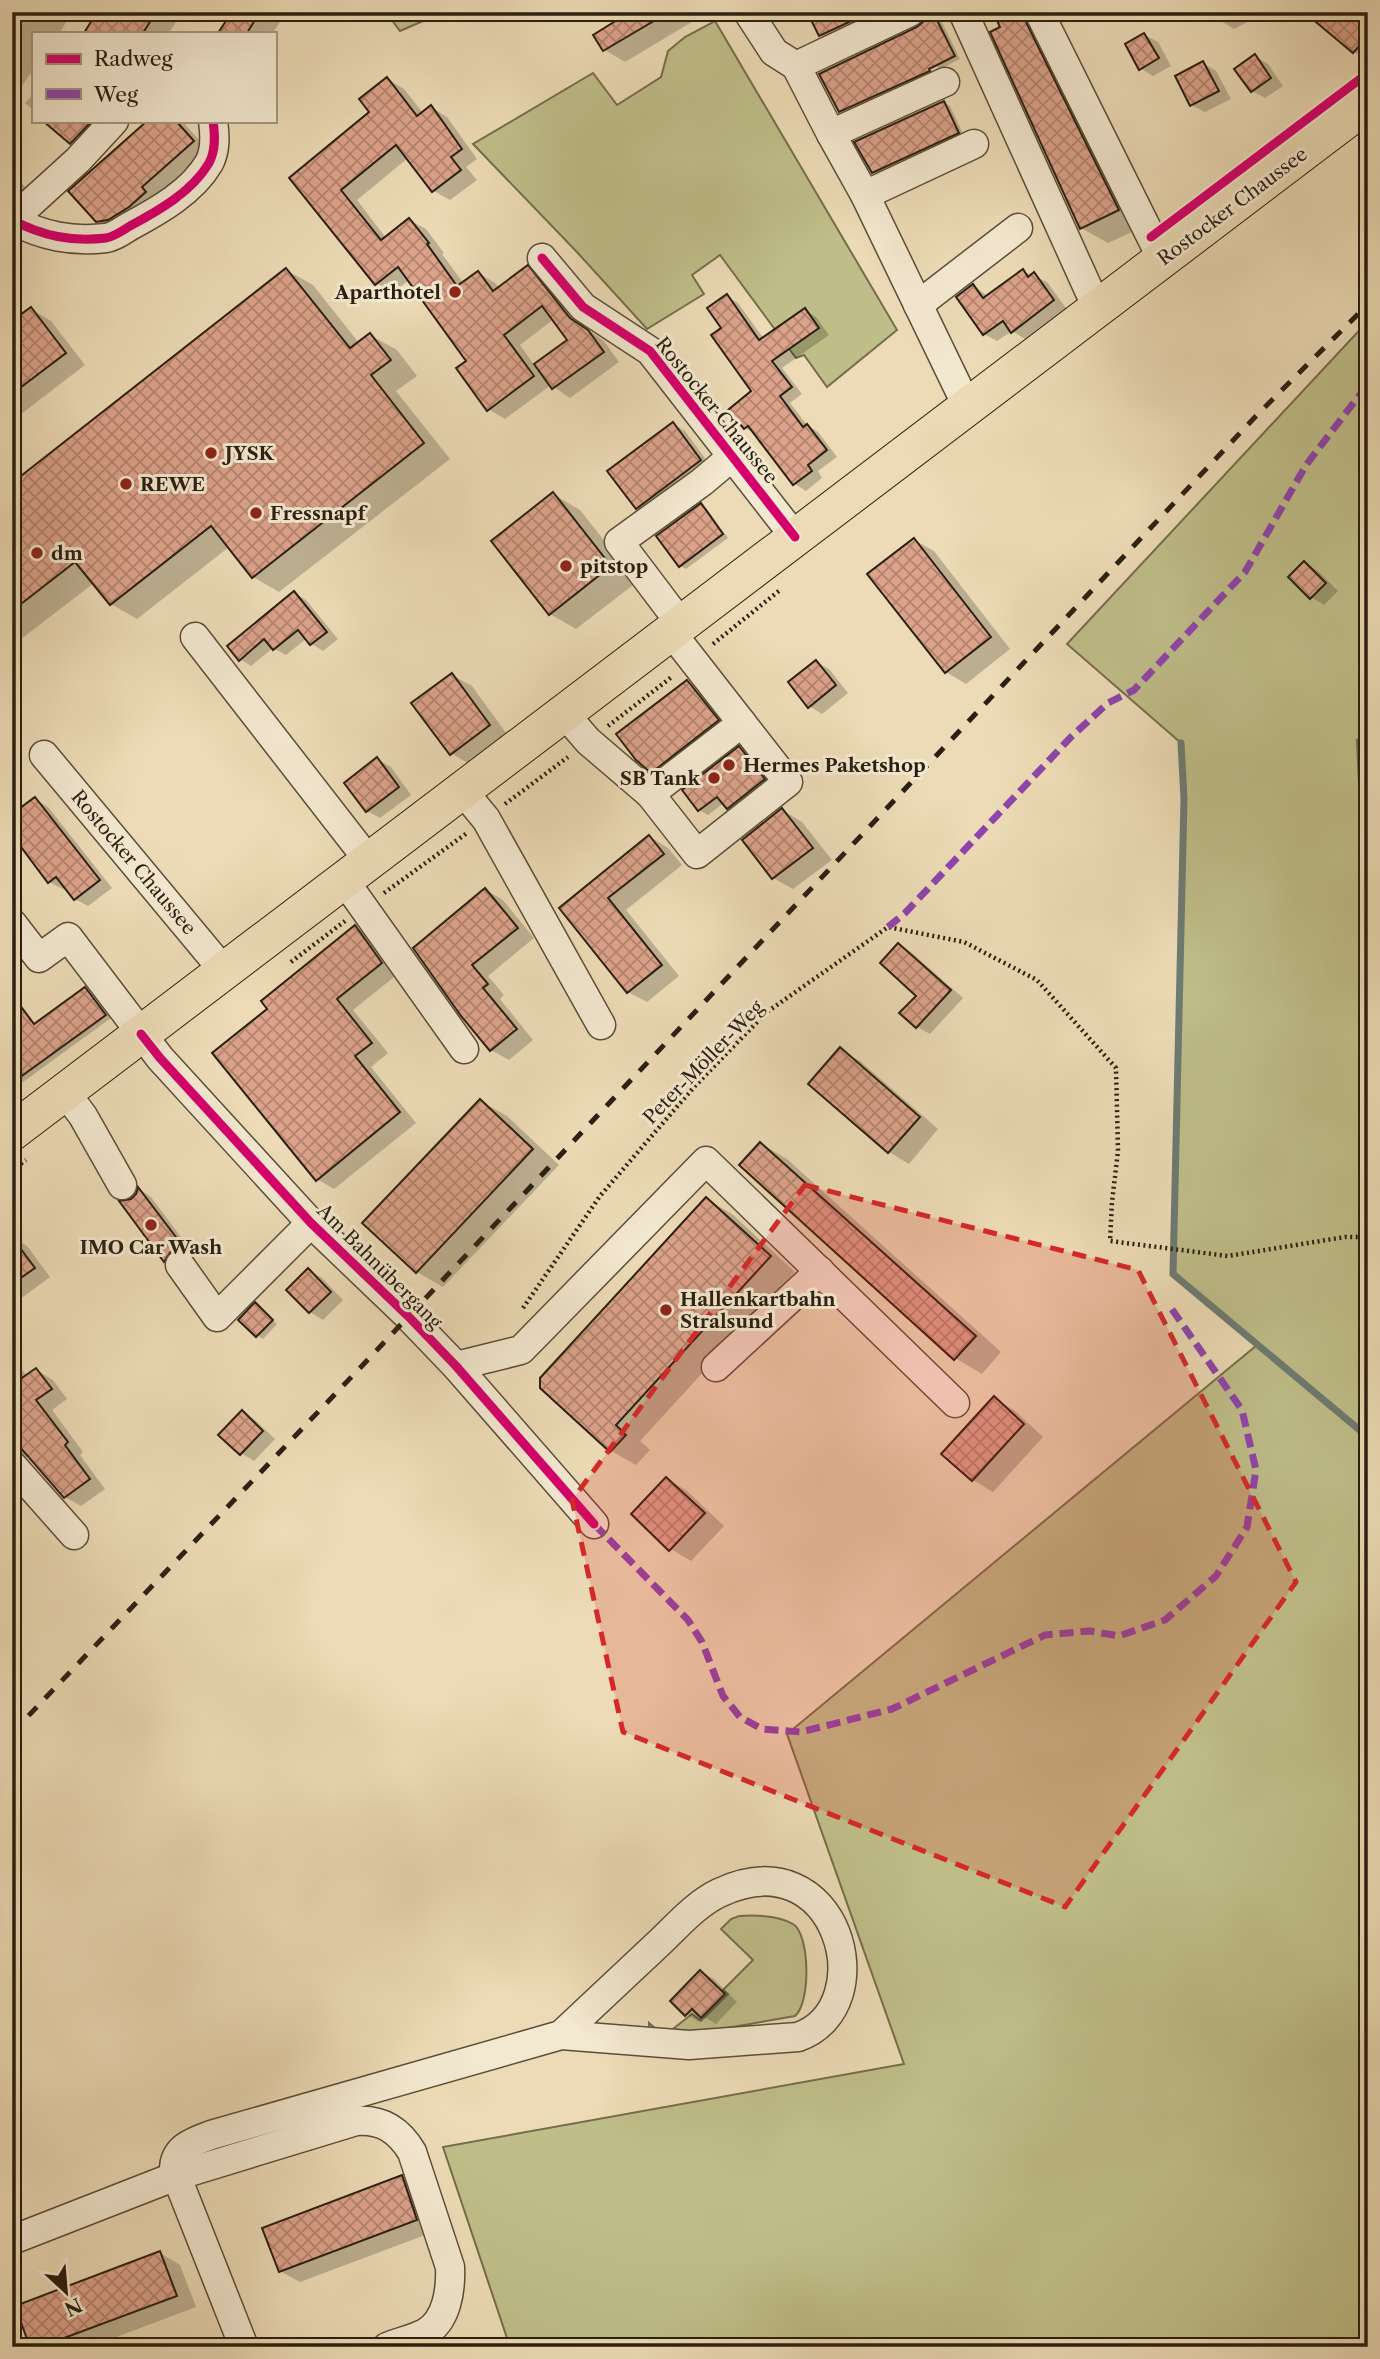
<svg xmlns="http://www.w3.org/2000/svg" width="1380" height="2359" font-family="'Libre Caslon Text',serif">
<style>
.green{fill:#bfbe89;stroke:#746e4c;stroke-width:2}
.shadow{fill:#0003;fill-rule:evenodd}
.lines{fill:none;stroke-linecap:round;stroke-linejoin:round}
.stream{stroke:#6d7b73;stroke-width:7}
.building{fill:url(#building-cross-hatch);stroke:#2a1f0f;stroke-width:2}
.minor-casing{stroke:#5a4e39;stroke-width:31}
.major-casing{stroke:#2a1f0f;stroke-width:39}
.path{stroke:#2a1f0f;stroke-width:4.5;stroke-dasharray:2 3.5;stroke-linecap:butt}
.minor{stroke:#f3e8d0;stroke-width:28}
.major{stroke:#ecdbb6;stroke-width:37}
.rail{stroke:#2a1f0f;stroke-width:5;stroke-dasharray:12 12;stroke-linecap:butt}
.quiet{stroke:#8e44ad;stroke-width:7;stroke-dasharray:14 7;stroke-linecap:butt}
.cycleway-casing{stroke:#f3e8d0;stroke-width:13}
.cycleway{stroke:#d6006c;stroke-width:9}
.marked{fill:#d62828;fill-opacity:0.2;stroke:#d62828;stroke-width:5;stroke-dasharray:14 9;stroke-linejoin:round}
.poi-dot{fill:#8f2418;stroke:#f3e8d0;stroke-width:2.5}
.labels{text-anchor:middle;stroke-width:6;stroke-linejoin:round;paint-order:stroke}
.street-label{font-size:19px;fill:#2a1f0f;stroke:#f3e8d0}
.poi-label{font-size:19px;font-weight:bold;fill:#2a1f0f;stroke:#f3e8d0;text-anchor:start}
</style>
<defs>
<pattern id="building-cross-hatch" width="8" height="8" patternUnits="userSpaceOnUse" patternTransform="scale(1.75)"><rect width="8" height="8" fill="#dca28a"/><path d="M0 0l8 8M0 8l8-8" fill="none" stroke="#b3836f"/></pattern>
</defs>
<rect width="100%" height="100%" fill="#ecdbb6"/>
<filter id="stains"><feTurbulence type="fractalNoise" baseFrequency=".00286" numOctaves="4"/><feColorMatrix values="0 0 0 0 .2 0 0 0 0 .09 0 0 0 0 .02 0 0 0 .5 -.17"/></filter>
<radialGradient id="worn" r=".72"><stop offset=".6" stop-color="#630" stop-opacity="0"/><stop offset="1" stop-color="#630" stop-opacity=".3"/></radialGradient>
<g class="green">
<path d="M 386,12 L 444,12 L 400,31 Z"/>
<path d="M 715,21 L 897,330 L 827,387 L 804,355 L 796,358 L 720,255 L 692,275 L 704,294 L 647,329 L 576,251 L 473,144 L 593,73 L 617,105 L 661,77 L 668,51 L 685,37 Z"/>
<path d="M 1368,321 L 1368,736 L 1357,740 L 1368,982 L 1368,2347 L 510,2347 L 443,2147 L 904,2064 L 787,1734 L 1257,1345 L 1173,1274 L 1184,799 L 1181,743 L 1067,644 Z"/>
<path d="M 739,1916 C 755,1915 778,1915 793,1924 C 810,1934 811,2003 795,2016 L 664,2039 L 654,2036 L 649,2030 L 649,2023 L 664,2036 L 692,2014 L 701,2021 L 728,1994 L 723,1990 L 753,1960 L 721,1929 L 731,1919 Z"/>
</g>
<g class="shadow">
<path d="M 12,12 L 73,12 L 59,33 L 33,33 L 33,70 L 12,100 Z"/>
<path d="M 100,12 L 182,12 L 169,33 L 85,33 Z"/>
<path d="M 213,12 L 286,12 L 273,33 L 220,33 L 228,22 Z"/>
<path d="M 634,12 L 704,12 L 705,14 L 625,62 L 605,50 L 596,35 Z"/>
<path d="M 809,12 L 883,12 L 827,39 L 821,35 Z"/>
<path d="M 928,12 L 937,12 L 960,59 L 934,72 L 935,74 L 846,115 L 842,112 L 938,69 L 937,65 L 840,111 L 821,74 L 919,28 L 925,23 Z"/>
<path d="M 995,12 L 1021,12 L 1035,21 L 1145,226 L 1108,243 L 1081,228 Z"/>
<path d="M 1206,12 L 1267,12 L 1234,29 Z"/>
<path d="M 1368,12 L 1368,59 L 1354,52 L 1313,18 Z"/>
<path d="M 1144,35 L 1158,42 L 1171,66 L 1153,76 L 1140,68 Z"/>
<path d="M 1255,56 L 1268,64 L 1283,86 L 1265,98 L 1252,91 Z"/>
<path d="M 1203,63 L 1216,71 L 1231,99 L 1205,112 L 1191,105 Z"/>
<path d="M 387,79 L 404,89 L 423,113 L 431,107 L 447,117 L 477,159 L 466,167 L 477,180 L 450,200 L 434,191 L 408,158 L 357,200 L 386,238 L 409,220 L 426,229 L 444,253 L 442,254 L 464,284 L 478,273 L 495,283 L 499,288 L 528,268 L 544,277 L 587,329 L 604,341 L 619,362 L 570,398 L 551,385 L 505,419 L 488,409 L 468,361 L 409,280 L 393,293 L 377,283 L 291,178 L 372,112 ZM 554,319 L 569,341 L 535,366 L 520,345 Z"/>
<path d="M 33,94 L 33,110 L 25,103 Z"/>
<path d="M 944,103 L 950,106 L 964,136 L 879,176 L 873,172 Z"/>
<path d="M 46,121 L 123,121 L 91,153 L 71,142 Z"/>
<path d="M 150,121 L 182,121 L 209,151 L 157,197 L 114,230 L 97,221 L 71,191 Z"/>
<path d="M 12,171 L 26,188 L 12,198 Z"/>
<path d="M 286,270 L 313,285 L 359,343 L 370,335 L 397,350 L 417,376 L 396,391 L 450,459 L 279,592 L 253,577 L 229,547 L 137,619 L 111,604 L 94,583 L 12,646 L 12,485 Z"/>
<path d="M 1023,271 L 1047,282 L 1066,308 L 1025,339 L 1012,331 L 997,341 L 984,334 L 973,286 L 988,296 Z"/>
<path d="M 727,297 L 738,303 L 764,339 L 805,310 L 816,317 L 829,335 L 782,368 L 802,394 L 790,403 L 807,425 L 818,432 L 837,457 L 818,471 L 822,478 L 806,491 L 795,484 L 756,434 L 745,428 L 754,391 L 724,328 Z"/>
<path d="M 31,309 L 51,321 L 85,365 L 16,418 L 12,416 L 12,323 Z"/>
<path d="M 673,424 L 685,431 L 712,468 L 649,515 L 637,508 Z"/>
<path d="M 553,494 L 580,510 L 637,582 L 576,629 L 550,614 Z"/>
<path d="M 701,506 L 707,509 L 728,538 L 686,569 L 680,566 Z"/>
<path d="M 914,540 L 934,551 L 1010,649 L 966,684 L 946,672 Z"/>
<path d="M 1305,563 L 1318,571 L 1338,591 L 1324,605 L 1311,597 Z"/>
<path d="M 294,593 L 306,600 L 338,639 L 323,651 L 312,644 L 307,638 L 286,655 L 273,648 L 251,666 L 240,659 Z"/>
<path d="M 816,662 L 829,669 L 848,693 L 822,714 L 809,706 Z"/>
<path d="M 452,675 L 472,686 L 509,737 L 471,765 L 451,753 Z"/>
<path d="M 687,682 L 693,685 L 723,724 L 658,775 L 652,771 Z"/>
<path d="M 739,748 L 748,753 L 772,785 L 736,813 L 724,803 L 708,815 L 699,810 L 685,791 Z"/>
<path d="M 377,759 L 391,767 L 411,795 L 380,818 L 367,811 Z"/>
<path d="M 35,799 L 48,807 L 112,888 L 88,906 L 75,899 L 66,887 L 63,889 L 49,882 Z"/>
<path d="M 782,810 L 802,822 L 832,860 L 793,889 L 773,878 Z"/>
<path d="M 650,837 L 668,848 L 682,865 L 626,910 L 679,976 L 647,1002 L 628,992 L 561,908 Z"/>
<path d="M 486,890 L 503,900 L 534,938 L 488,976 L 504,995 L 500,999 L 533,1040 L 509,1060 L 491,1050 L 462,1015 Z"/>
<path d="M 355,927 L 373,937 L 399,973 L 353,1010 L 388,1053 L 371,1067 L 416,1123 L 334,1189 L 317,1179 L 269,1009 Z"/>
<path d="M 898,945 L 911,952 L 963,998 L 930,1034 L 917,1027 L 902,1013 L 918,995 Z"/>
<path d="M 85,989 L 91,993 L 111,1018 L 12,1090 L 12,992 L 36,1025 Z"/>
<path d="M 840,1050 L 860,1061 L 938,1129 L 909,1164 L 889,1152 Z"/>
<path d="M 480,1101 L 507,1116 L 559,1165 L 443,1287 L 417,1272 Z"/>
<path d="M 761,1144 L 787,1159 L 1001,1352 L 982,1374 L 955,1358 Z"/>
<path d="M 139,1189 L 151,1197 L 195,1256 L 184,1258 L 178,1268 L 165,1260 L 122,1202 L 132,1201 Z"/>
<path d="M 706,1199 L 732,1214 L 795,1272 L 640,1441 L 650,1450 L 636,1465 L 611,1451 L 542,1387 Z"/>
<path d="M 12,1237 L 27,1246 L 50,1277 L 12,1305 Z"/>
<path d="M 308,1270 L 322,1278 L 343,1300 L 323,1320 L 310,1312 Z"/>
<path d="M 255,1305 L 277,1324 L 263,1339 L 257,1335 Z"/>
<path d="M 12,1357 L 27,1376 L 36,1370 L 53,1380 L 67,1399 L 52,1410 L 83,1452 L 80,1455 L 105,1489 L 81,1506 L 65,1497 L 29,1456 L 22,1459 L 12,1453 Z"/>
<path d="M 994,1399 L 1014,1410 L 1043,1437 L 993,1492 L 973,1480 Z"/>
<path d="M 242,1412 L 255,1420 L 275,1439 L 254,1461 L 241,1453 Z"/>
<path d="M 666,1479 L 686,1490 L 724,1526 L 691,1561 L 671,1549 Z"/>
<path d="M 12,1628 L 22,1639 L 12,1648 Z"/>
<path d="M 701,1972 L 714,1979 L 737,2002 L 716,2024 L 704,2017 L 699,2022 L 686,2014 Z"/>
<path d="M 402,2177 L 422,2189 L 436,2231 L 300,2282 L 280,2271 Z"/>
<path d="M 160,2253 L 180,2265 L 196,2307 L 90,2347 L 32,2347 Z"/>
</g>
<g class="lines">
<path class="stream" d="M 1181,743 L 1184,799 L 1173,1274 L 1368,1437"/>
</g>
<g class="building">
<path d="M 97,12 L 156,12 L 143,33 L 84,33 Z"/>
<path d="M 232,12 L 260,12 L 247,33 L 218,33 Z"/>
<path d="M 630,12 L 669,12 L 603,51 L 593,35 Z"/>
<path d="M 807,12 L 871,12 L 819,36 Z"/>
<path d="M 926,12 L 933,12 L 955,56 L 929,69 L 930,71 L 839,112 L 819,74 L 917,27 L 924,21 Z"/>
<path d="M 993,12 L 1013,12 L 1016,19 L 1023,16 L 1119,210 L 1080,229 L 990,32 L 1000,27 Z"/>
<path d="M 1304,12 L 1368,12 L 1368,36 L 1353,53 Z"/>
<path d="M 1144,33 L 1159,58 L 1139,70 L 1125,44 Z"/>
<path d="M 1255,54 L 1271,78 L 1251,92 L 1234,69 Z"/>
<path d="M 1203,61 L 1219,91 L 1190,106 L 1175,76 Z"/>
<path d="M 387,77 L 417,116 L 431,105 L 462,149 L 451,157 L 461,170 L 432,192 L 396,145 L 341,190 L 381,240 L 409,218 L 429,243 L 427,244 L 457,286 L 478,271 L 493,291 L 528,265 L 570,318 L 588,330 L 604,352 L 552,389 L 534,364 L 567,340 L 542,306 L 504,335 L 534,376 L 487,411 L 456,368 L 466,361 L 398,267 L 375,285 L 289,178 L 369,112 L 359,99 Z"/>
<path d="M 944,101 L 959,133 L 872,173 L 854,142 Z"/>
<path d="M 43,121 L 92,121 L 70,144 Z"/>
<path d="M 147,121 L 176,121 L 194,141 L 142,187 L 146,192 L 129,207 L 108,220 L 96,222 L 68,191 Z"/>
<path d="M 286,268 L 350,348 L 370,333 L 391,360 L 371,375 L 424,443 L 252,578 L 211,526 L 110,605 L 75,562 L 12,611 L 12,483 Z"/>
<path d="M 1023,269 L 1028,277 L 1034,272 L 1054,300 L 1011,333 L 1003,321 L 983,335 L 956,297 L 973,284 L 983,298 Z"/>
<path d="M 727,294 L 759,340 L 805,308 L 819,328 L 772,361 L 792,387 L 780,396 L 803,427 L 807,424 L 827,450 L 808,465 L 812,471 L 793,485 L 748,426 L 744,429 L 728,410 L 751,391 L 711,335 L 721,328 L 707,308 Z"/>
<path d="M 31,307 L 66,353 L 12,394 L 12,321 Z"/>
<path d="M 673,422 L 701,460 L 636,509 L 607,471 Z"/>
<path d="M 553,492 L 611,566 L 549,615 L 491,541 Z"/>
<path d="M 701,503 L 723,534 L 679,567 L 656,536 Z"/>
<path d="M 914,538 L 991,637 L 945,673 L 867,574 Z"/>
<path d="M 1304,561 L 1326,583 L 1310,599 L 1288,577 Z"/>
<path d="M 294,591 L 327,632 L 310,645 L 298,630 L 273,650 L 264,639 L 239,661 L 227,646 Z"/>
<path d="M 816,660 L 836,685 L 808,708 L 788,682 Z"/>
<path d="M 452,673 L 490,725 L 450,755 L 411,703 Z"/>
<path d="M 687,680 L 719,720 L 651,773 L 636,760 L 616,734 Z"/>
<path d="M 739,746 L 765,779 L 727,809 L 717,797 L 698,811 L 682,790 Z"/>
<path d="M 377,757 L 399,787 L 366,812 L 344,783 Z"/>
<path d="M 35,797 L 100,880 L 74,900 L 56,877 L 48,883 L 12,835 L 12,814 Z"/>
<path d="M 782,808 L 813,848 L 772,879 L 742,840 Z"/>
<path d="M 649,835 L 664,854 L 608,898 L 662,965 L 627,993 L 559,908 Z"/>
<path d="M 485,888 L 518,928 L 472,965 L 488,984 L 483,988 L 517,1029 L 490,1051 L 461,1016 L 413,948 Z"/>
<path d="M 355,925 L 382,963 L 337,999 L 372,1043 L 355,1056 L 400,1112 L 316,1181 L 212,1053 L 267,1009 L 261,1001 Z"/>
<path d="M 898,943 L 951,990 L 916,1028 L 899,1013 L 916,996 L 880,963 Z"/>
<path d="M 85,987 L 106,1015 L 12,1083 L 12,995 L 34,1024 Z"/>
<path d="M 840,1047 L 920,1117 L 888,1153 L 808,1084 Z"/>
<path d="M 480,1099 L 533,1149 L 416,1273 L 362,1223 Z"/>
<path d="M 760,1142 L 976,1336 L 954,1360 L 739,1165 Z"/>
<path d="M 138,1187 L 185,1249 L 178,1249 L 171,1251 L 164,1262 L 119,1201 L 131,1199 L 136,1194 Z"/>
<path d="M 706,1197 L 771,1256 L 616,1425 L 626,1435 L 610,1452 L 540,1388 L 540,1378 Z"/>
<path d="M 12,1237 L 35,1268 L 12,1284 Z"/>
<path d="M 308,1268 L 331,1292 L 309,1313 L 286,1290 Z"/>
<path d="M 255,1302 L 273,1320 L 256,1337 L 238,1320 Z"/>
<path d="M 36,1368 L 52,1389 L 36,1400 L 68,1442 L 65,1445 L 90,1479 L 64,1498 L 12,1438 L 12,1385 Z"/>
<path d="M 994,1396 L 1024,1424 L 972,1481 L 941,1454 Z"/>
<path d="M 242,1410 L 263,1431 L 240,1455 L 218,1435 Z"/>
<path d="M 666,1477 L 705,1513 L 669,1551 L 631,1514 Z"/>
<path d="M 700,1970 L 725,1994 L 701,2018 L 692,2009 L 685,2016 L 670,2001 Z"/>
<path d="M 402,2175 L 417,2220 L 279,2272 L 262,2228 Z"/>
<path d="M 160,2251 L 177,2296 L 40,2347 L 30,2347 L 15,2306 Z"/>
</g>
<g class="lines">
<g class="minor-casing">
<g id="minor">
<path d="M 748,12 L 774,52 L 796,66 L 831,134 L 865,195 L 967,406"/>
<path d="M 963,12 L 1097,308"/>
<path d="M 1039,12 L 1162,259"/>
<path d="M 796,66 L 910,12"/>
<path d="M 831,134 L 945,82"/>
<path d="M 865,195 L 974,144"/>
<path d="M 12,220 C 43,236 71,242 106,238 C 114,237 122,231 130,226 C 158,211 192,192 209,163 C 216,150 215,135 213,121"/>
<path d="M 12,220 L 78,160 L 114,121"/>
<path d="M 542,258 L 583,307 L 650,351 L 795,537"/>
<path d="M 918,305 L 1018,228"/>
<path d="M 681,624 L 619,542 L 702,482 L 734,455"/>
<path d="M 195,637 L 369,861"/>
<path d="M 564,713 L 588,741 L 650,794 L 742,723 L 671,632"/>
<path d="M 44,755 L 224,971"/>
<path d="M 462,790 L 486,819 L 601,1025"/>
<path d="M 650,794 L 697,854 L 788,782 L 742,723"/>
<path d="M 344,880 L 464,1049"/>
<path d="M 12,923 L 39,958 L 68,937 L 160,1058 L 311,1223 L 408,1316 L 456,1366 L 594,1524"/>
<path d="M 65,1092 L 83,1116 L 122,1185"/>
<path d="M 180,1265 L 217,1317 L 311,1223"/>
<path d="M 456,1366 L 521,1350 L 706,1161 L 955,1403"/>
<path d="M 716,1367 L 820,1271"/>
<path d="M 12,1465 L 74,1535"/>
<path d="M 12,2240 L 176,2176 L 356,2121 C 382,2119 399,2130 412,2152 L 450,2267 C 451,2290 447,2321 425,2333 C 413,2339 399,2342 387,2347"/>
<path d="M 244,2347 L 174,2170 C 174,2148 192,2142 211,2135 L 561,2035 L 689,2045 L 798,2037 C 884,2007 838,1836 719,1893 C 696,1904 677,1926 658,1944 C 626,1974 593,2005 561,2035"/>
</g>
</g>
<g class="major-casing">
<path id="major" d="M 12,1132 L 1368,103"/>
</g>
<g class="path">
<path d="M 713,644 L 780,590"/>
<path d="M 608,726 L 673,676"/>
<path d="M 505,804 L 568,757"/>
<path d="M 384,893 L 467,833"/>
<path d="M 291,962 L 345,921"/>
<path d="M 12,1170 L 26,1160"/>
<path d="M 523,1308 L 600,1196 L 694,1087 L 767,1012 L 888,927 L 964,942 L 1037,980 L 1116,1068 L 1118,1151 L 1112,1202 L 1110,1241 L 1228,1256 L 1345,1237 L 1368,1237"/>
</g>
<use href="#minor" class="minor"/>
<use href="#major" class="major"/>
<path class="rail" d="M 12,1733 L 359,1369 L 1256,416 L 1368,304"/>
<g class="quiet">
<path d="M 888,927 L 905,913 L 1071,737 L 1108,703 L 1134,690 L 1245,572 L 1306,465 L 1368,384"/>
<path d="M 594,1524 L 688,1620 L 702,1642 L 723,1696 L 740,1717 L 762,1729 L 801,1732 L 892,1709 L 1045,1635 L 1090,1631 L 1119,1636 L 1165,1620 L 1216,1576 L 1247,1527 L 1256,1470 L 1242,1410 L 1171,1308"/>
</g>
<g class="cycleway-casing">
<g id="cycleway">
<path d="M 12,220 C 43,236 71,242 106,238 C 114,237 122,231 130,226 C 158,211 192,192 209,163 C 216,150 215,135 213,121"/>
<path d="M 1151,237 L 1368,73"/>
<path d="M 542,258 L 583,307 L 650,351 L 795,537"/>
<path d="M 141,1034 L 160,1058 L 311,1223 L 408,1316 L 456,1366 L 594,1524"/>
</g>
</g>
<use href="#cycleway" class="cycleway"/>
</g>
<path class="marked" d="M 805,1185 L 1138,1270 L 1296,1582 L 1065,1907 L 623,1732 L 572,1500 Z"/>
<g class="poi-dot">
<circle cx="455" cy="292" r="7"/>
<circle cx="211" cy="453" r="7"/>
<circle cx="126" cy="484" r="7"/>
<circle cx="256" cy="513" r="7"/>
<circle cx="37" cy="553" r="7"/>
<circle cx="566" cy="566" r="7"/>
<circle cx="729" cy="765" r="7"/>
<circle cx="714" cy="778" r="7"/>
<circle cx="151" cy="1225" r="7"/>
<circle cx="666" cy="1310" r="7"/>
</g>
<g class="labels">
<g class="street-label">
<text transform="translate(1232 206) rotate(-37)" y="7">Rostocker Chaussee</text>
<text transform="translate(717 410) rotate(51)" y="7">Rostocker Chaussee</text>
<text transform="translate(134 862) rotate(50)" y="7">Rostocker Chaussee</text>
<text transform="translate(703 1062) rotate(-46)" y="7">Peter-Möller-Weg</text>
<text transform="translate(380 1266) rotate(45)" y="7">Am Bahnübergang</text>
</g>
<g class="poi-label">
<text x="441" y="299" text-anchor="end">Aparthotel</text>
<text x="225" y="460">JYSK</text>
<text x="140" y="491">REWE</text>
<text x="270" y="520">Fressnapf</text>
<text x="51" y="560">dm</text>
<text x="580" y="573">pitstop</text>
<text x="743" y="772">Hermes Paketshop</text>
<text x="700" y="785" text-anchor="end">SB Tank</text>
<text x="151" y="1254" text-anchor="middle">IMO Car Wash</text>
<text x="680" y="1306">Hallenkartbahn<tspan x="680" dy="22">Stralsund</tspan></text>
</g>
</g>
<rect width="1380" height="2359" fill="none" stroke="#ecdbb6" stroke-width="42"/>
<rect x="14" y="14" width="1352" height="2331" fill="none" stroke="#2a1f0f" stroke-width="3.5"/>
<rect x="21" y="21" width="1338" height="2317" fill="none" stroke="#2a1f0f" stroke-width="2"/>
<rect x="32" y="32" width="245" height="91" fill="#f3e8d0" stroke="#a39883" stroke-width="2"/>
<rect x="46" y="54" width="35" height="10" fill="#d6006c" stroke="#a39883" stroke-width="2"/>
<text x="94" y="66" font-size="21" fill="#2a1f0f">Radweg</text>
<rect x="46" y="89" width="35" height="10" fill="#8e44ad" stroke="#a39883" stroke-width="2"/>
<text x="94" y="102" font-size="21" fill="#2a1f0f">Weg</text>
<g transform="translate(66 2292) rotate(154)" stroke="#f3e8d0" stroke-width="5" paint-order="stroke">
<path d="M0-5L12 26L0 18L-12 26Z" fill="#2a1f0f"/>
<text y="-10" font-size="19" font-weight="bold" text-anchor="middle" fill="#2a1f0f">N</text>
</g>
<rect width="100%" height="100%" filter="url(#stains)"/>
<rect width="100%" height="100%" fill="url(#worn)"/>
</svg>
